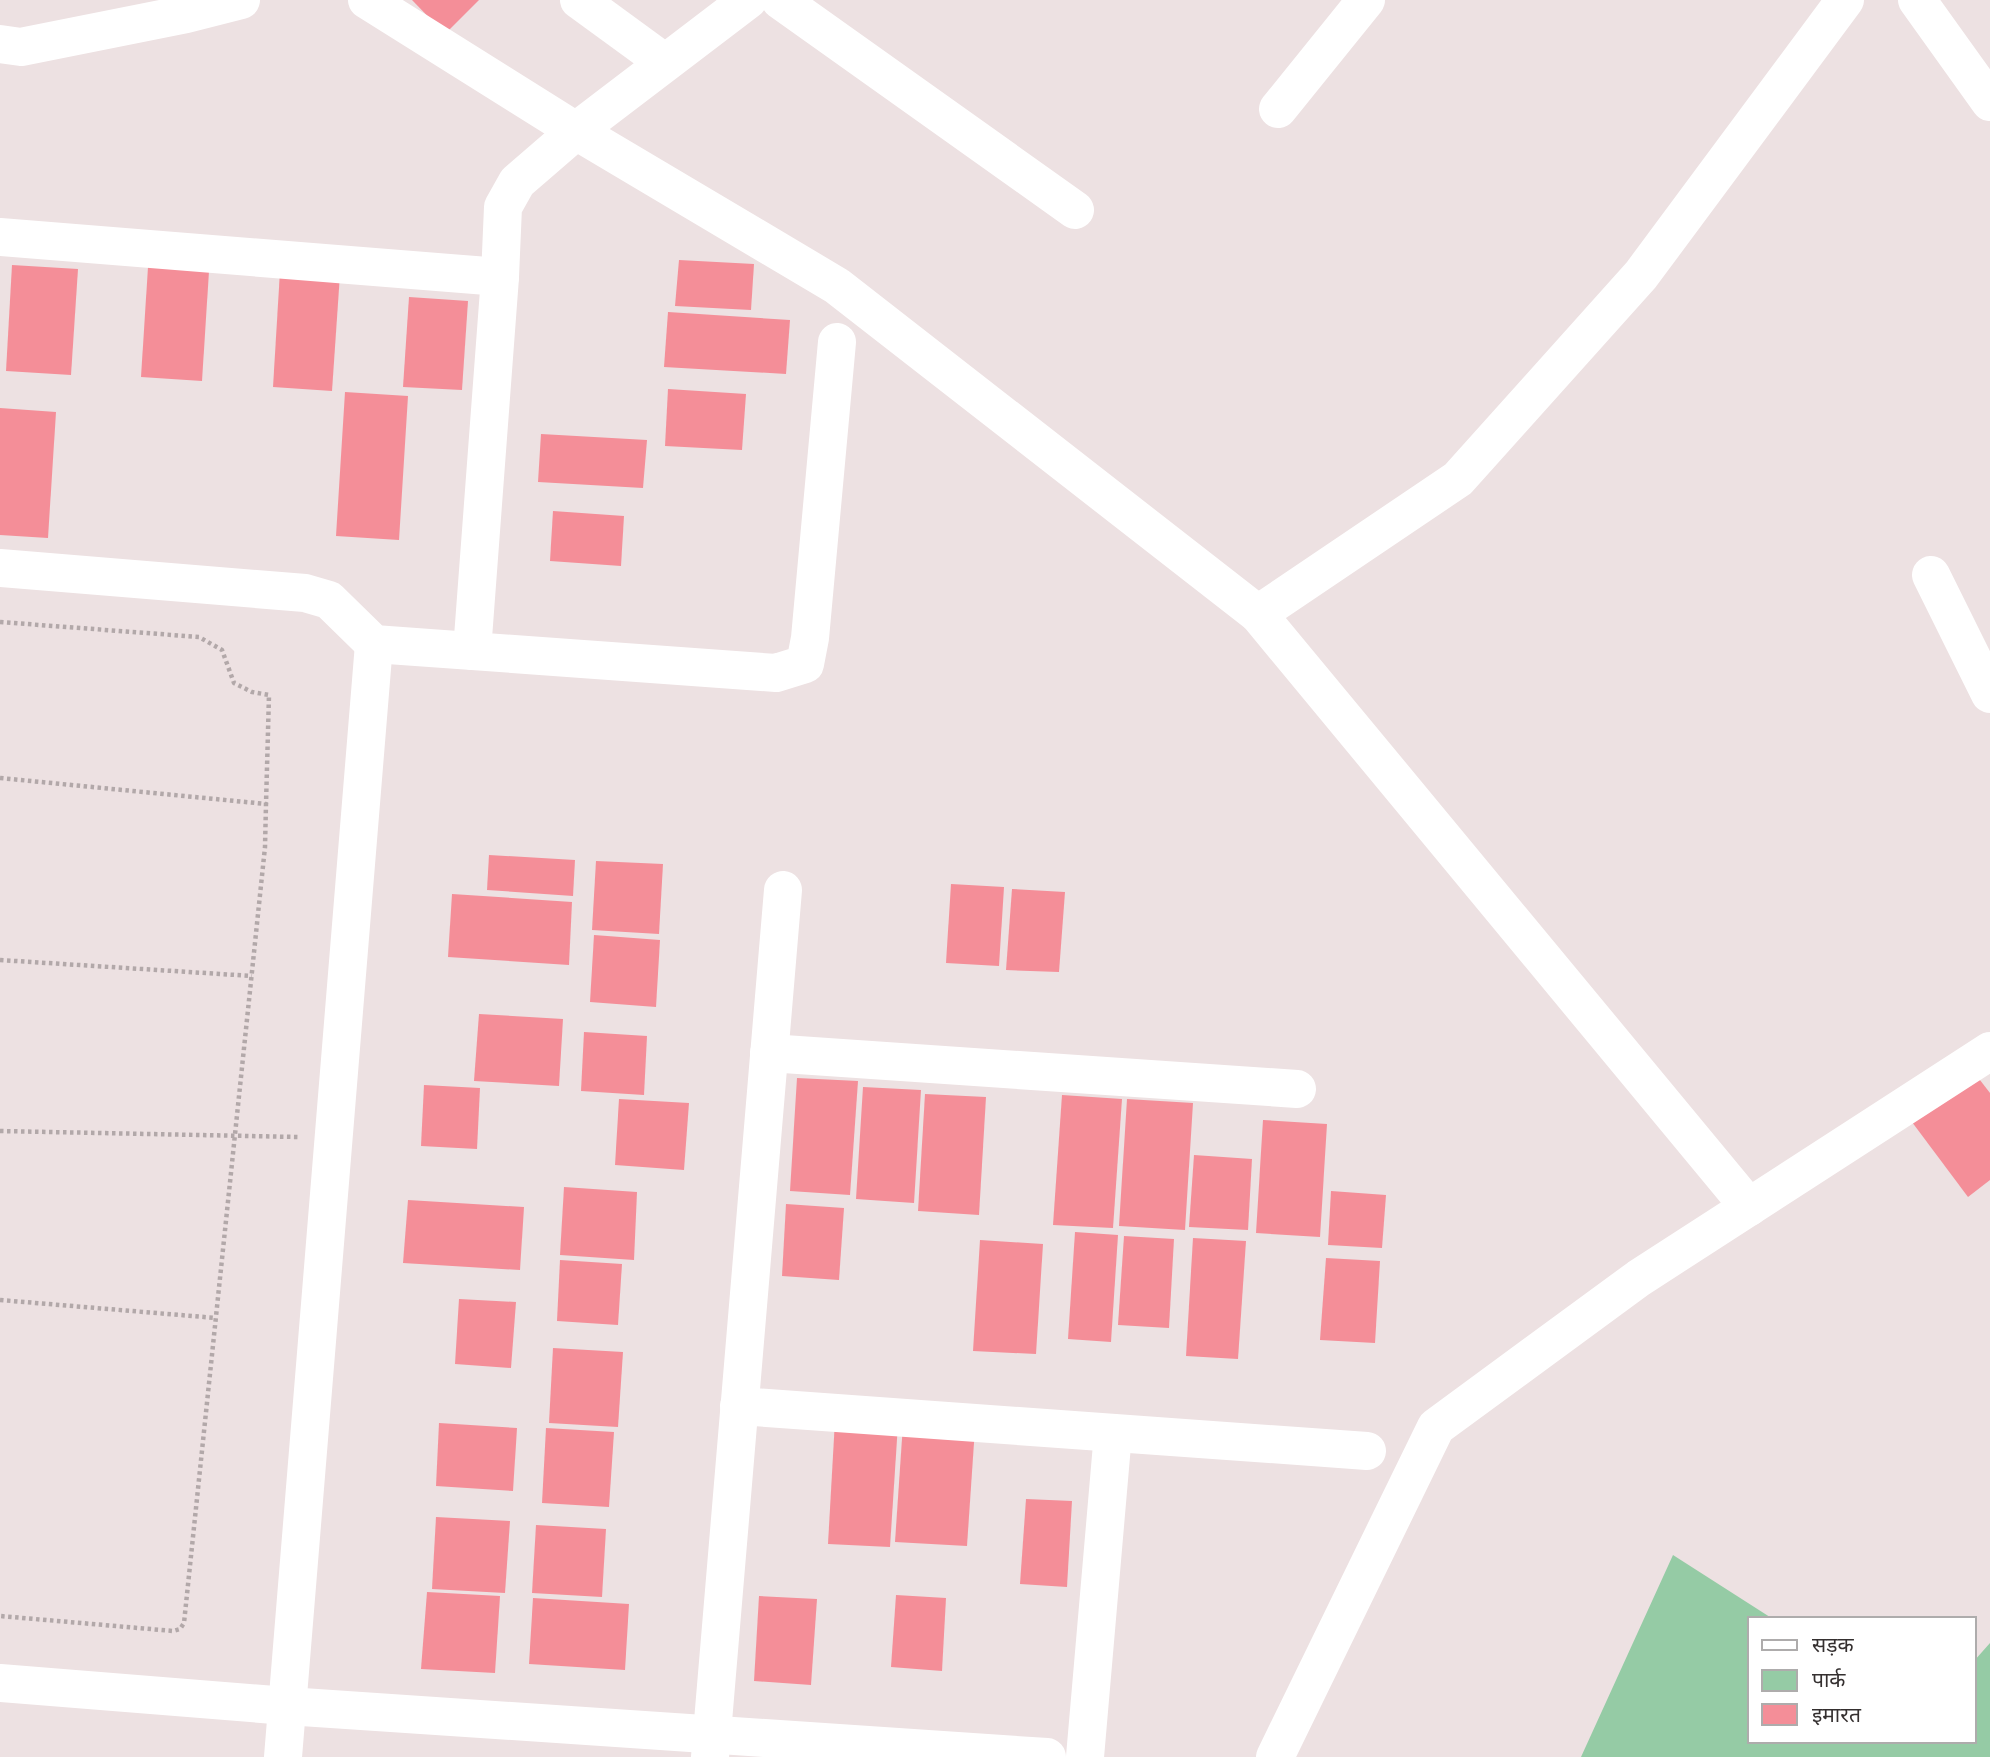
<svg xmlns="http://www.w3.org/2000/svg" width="1990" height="1757" font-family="'Public Sans','Noto Sans Devanagari',sans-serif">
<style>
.green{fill:#95cba5}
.building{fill:#f48e98}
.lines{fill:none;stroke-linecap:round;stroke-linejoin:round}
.path{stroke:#b2a8a9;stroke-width:4.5;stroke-dasharray:3.5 3.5;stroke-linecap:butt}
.minor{stroke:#fff;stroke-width:38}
</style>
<rect width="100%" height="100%" fill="#ede1e2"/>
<path class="green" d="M 1673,1555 L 1773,1619 L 1750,1619 L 1750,1741 L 1974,1741 L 1974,1661 L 1990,1643 L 1990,1757 L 1581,1757 Z"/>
<g class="building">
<path d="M 412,0 L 479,0 L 445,34 Z"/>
<path d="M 679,260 L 754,264 L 751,310 L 675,306 Z"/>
<path d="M 12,265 L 78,269 L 71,375 L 6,371 Z"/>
<path d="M 148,267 L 209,271 L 202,381 L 141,377 Z"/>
<path d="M 280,271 L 340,274 L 332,391 L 273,387 Z"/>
<path d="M 409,297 L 468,301 L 462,390 L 403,387 Z"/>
<path d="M 668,312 L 790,320 L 786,374 L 664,367 Z"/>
<path d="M 668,389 L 746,394 L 742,450 L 665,446 Z"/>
<path d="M 345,392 L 408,396 L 399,540 L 336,536 Z"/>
<path d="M 0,408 L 56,412 L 48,538 L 0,535 Z"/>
<path d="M 541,434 L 647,440 L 643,488 L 538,482 Z"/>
<path d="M 553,511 L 624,516 L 621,566 L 550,561 Z"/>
<path d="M 489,855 L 575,860 L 573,896 L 487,890 Z"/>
<path d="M 596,861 L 663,864 L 659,934 L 592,930 Z"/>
<path d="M 951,884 L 1004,887 L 999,966 L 946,963 Z"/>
<path d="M 1012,889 L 1065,892 L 1059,972 L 1006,970 Z"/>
<path d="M 452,894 L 572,902 L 569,965 L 448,957 Z"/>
<path d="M 594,935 L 660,940 L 656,1007 L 590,1002 Z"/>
<path d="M 479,1014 L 563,1019 L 559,1086 L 474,1081 Z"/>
<path d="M 584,1032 L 647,1036 L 644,1095 L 581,1091 Z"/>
<path d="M 1966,1062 L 1990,1093 L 1990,1180 L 1968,1197 L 1903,1110 Z"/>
<path d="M 797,1078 L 858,1081 L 850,1195 L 790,1191 Z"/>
<path d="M 424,1085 L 480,1088 L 477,1149 L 421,1146 Z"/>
<path d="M 863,1087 L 921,1090 L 914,1203 L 856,1199 Z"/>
<path d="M 925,1094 L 986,1097 L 979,1215 L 918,1211 Z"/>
<path d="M 1062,1095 L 1122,1099 L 1113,1228 L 1053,1225 Z"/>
<path d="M 619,1099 L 689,1103 L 684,1170 L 615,1165 Z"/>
<path d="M 1127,1099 L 1193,1103 L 1185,1230 L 1119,1226 Z"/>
<path d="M 1263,1120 L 1327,1124 L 1320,1237 L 1256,1233 Z"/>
<path d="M 1194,1155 L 1252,1159 L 1248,1230 L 1189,1227 Z"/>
<path d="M 564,1187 L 637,1192 L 634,1260 L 560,1255 Z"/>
<path d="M 1331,1191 L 1386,1195 L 1382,1248 L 1328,1245 Z"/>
<path d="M 408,1200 L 524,1207 L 520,1270 L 403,1263 Z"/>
<path d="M 786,1204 L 844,1208 L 839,1280 L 782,1276 Z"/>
<path d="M 1075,1232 L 1118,1235 L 1111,1342 L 1068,1339 Z"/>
<path d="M 1124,1236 L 1174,1239 L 1169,1328 L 1118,1325 Z"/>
<path d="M 1193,1238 L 1246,1241 L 1238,1359 L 1186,1356 Z"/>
<path d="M 980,1240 L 1043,1244 L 1036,1354 L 973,1351 Z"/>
<path d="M 1326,1258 L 1380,1261 L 1375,1343 L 1320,1340 Z"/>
<path d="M 560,1260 L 622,1264 L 618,1325 L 557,1321 Z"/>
<path d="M 459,1299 L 516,1302 L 511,1368 L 455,1364 Z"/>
<path d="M 553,1348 L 623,1352 L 618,1427 L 549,1423 Z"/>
<path d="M 835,1420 L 898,1424 L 890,1547 L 828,1544 Z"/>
<path d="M 439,1423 L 517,1428 L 513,1491 L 436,1486 Z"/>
<path d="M 903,1424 L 975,1428 L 967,1546 L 895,1542 Z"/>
<path d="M 546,1428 L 614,1432 L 609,1507 L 542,1503 Z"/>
<path d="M 1026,1499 L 1072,1501 L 1067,1587 L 1020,1584 Z"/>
<path d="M 436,1517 L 510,1521 L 505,1593 L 432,1589 Z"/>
<path d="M 536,1525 L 606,1529 L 602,1597 L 532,1593 Z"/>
<path d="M 427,1592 L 500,1596 L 495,1673 L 421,1669 Z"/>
<path d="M 896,1595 L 946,1598 L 942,1671 L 891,1667 Z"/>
<path d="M 759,1596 L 817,1599 L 811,1685 L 754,1681 Z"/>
<path d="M 533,1598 L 629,1604 L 625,1670 L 529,1664 Z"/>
</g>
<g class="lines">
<g class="path">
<path d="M 0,622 L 199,637 L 222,650 L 234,683 L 252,692 L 269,695 L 266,804"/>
<path d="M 0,778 L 266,804 L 265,847 L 184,1623 L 180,1629 L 173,1631 L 0,1616"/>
<path d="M 0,960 L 252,976"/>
<path d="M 0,1131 L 298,1137"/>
<path d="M 0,1300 L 216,1318"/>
</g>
<g class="minor">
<path d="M 367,0 L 576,131 L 837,286 L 1258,614 L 1749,1207"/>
<path d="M 579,0 L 664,62"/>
<path d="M 780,0 L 1075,210"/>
<path d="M 1917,0 L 1990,102"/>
<path d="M 0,44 L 21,47 L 186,14 L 241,0"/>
<path d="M 1278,109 L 1366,0"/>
<path d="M 0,237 L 500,277"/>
<path d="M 0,568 L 305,593 L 329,600 L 374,644 L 776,673 L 805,664 L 810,638 L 837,342"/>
<path d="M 1931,575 L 1990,694"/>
<path d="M 1258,614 L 1458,479 L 1641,275 L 1845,0"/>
<path d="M 472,651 L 500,277 L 503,207 L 517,182 L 576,131 L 748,0"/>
<path d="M 769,1053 L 1297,1089"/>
<path d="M 739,1406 L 1367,1451"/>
<path d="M 0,1683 L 287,1706 L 1047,1757"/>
<path d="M 283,1757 L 374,644"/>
<path d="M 710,1757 L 783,890"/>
<path d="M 1085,1757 L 1113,1433"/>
<path d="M 1275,1757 L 1436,1427 L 1639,1278 L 1990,1051"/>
</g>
</g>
<rect x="1748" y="1617" width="228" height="126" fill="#ffffff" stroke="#aeacac" stroke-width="2"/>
<rect x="1762" y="1640" width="35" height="10" fill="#ffffff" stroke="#aeacac" stroke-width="2"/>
<text x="1812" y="1652" font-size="21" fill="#353030">सड़क</text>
<rect x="1762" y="1670" width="35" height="21" fill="#95cba5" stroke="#aeacac" stroke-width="2"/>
<text x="1812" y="1687" font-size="21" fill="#353030">पार्क</text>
<rect x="1762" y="1704" width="35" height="21" fill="#f48e98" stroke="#aeacac" stroke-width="2"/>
<text x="1812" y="1722" font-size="21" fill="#353030">इमारत</text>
</svg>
